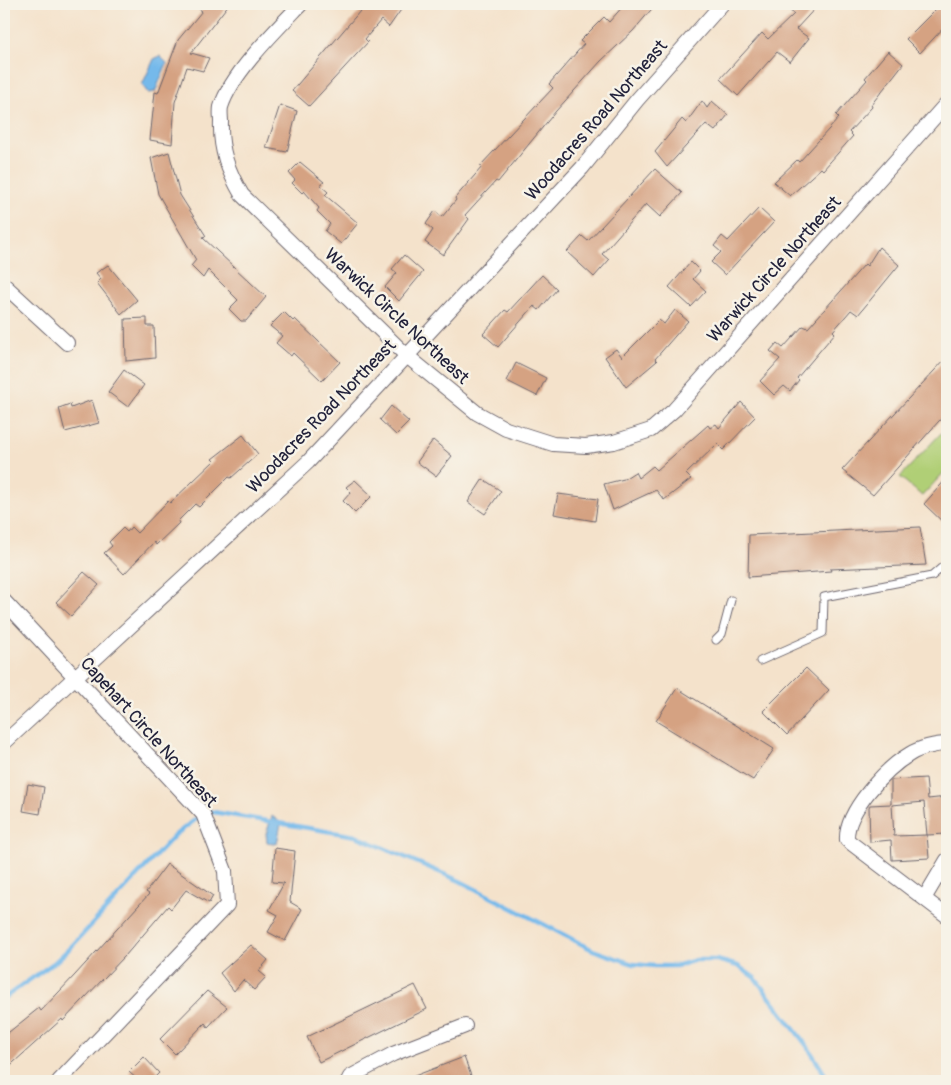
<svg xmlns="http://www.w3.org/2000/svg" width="951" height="1085" font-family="Pangolin,sans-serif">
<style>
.green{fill:#b0cf76;stroke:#697858}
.water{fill:#74b9eb;stroke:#4b6e93}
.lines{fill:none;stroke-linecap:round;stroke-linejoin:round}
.stream{stroke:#74b9eb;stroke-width:4.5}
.building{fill:#d5a282;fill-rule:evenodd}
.service-casing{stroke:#6c656d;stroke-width:9}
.minor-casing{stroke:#6c656d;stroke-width:16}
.service{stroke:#fff;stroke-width:7}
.minor{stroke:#fff;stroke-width:14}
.labels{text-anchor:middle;stroke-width:5;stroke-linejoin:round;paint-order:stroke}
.street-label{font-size:18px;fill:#22223b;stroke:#f7f3e8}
</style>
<rect width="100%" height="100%" fill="#f7f3e8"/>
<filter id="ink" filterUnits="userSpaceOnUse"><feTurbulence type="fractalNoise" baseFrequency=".02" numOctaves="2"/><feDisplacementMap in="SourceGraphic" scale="10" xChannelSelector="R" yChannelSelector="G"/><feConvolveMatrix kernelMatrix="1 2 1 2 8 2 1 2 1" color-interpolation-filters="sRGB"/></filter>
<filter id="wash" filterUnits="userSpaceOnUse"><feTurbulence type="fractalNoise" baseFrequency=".0096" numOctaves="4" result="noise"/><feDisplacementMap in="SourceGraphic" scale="20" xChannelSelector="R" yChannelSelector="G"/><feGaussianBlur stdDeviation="1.12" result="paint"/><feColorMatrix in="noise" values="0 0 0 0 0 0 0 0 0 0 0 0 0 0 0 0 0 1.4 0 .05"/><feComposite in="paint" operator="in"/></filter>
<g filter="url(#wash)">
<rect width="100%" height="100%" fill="#f4e2cb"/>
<path class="green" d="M 942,432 L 947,437 L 947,469 L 922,496 L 900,477 Z"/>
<g class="water">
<path d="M 160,56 L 167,63 L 155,92 L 148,93 L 142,85 L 154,59 Z"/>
<path d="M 272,816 L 281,823 L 277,844 L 267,842 L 266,834 Z"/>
</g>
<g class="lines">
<path class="stream" d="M 4,998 L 55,962 L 71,947 L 175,835 L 207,811 L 356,836 L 460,881 L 593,950 L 633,964 L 654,966 L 676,966 L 696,960 L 717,960 L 738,966 L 755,978 L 807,1046 L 829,1081"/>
</g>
<g id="blocks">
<g class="building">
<path d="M 192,4 L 229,4 L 191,53 L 209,58 L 203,71 L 187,67 L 175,102 L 172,144 L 150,140 L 155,92 L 158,93 L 178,40 L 202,11 Z"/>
<path d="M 366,4 L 405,4 L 389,27 L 381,20 L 365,39 L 368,42 L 309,106 L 292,91 Z"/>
<path d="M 625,4 L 656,4 L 633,31 L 601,61 L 556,111 L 498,182 L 496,181 L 465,215 L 469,219 L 443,255 L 425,242 L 433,230 L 426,224 L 435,211 L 442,217 L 456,200 L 455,198 L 482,167 L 480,166 L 553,88 L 549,84 L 584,44 L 580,41 L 604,17 L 609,22 Z"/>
<path d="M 782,4 L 819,4 L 796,29 L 809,38 L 790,62 L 777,52 L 738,96 L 720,79 L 762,33 L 768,39 L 794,14 Z"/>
<path d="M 941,4 L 947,4 L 947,24 L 920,53 L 906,39 Z"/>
<path d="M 888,51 L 903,64 L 871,105 L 872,107 L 849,132 L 853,136 L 823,170 L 821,168 L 790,196 L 774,182 L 797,160 L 799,162 L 839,118 L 836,115 L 867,80 L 865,78 Z"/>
<path d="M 702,101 L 707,108 L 712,101 L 728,115 L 715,131 L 706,124 L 667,167 L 655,152 L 682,119 L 686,123 Z"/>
<path d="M 280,105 L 297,111 L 287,152 L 266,148 Z"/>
<path d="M 169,152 L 180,195 L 206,236 L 202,237 L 266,297 L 246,321 L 241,321 L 229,309 L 238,300 L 208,270 L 203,278 L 191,266 L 196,260 L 158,194 L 151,158 Z"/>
<path d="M 300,162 L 324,182 L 320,185 L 328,192 L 325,195 L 358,223 L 341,244 L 325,231 L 330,224 L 317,211 L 319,208 L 304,191 L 302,193 L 292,183 L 295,180 L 289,173 Z"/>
<path d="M 655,169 L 682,193 L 660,217 L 646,204 L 602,254 L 609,260 L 594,277 L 567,252 L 582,236 L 588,241 Z"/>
<path d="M 759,208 L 774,222 L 725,275 L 711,262 L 721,252 L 714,246 L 722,236 L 728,241 Z"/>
<path d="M 879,247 L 899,265 L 858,315 L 851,310 L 833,331 L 835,333 L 797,378 L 799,380 L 790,391 L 784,386 L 774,395 L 760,381 L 780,359 L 770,351 L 777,343 L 783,348 L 803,326 L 808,328 L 865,264 L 867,266 Z"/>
<path d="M 404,255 L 423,272 L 399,301 L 385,287 L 397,273 L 392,269 Z"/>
<path d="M 691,262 L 700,271 L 693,279 L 706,291 L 691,307 L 669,287 Z"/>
<path d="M 108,265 L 137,300 L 121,314 L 97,283 L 101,279 L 96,273 Z"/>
<path d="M 542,275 L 557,289 L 539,310 L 534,306 L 498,347 L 483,334 L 505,310 L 508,312 Z"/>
<path d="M 675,310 L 688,321 L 655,359 L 657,361 L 626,387 L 605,357 L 616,349 L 622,357 L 659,320 L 664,324 Z"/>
<path d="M 284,312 L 293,321 L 295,319 L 340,362 L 322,381 L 293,353 L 291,356 L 276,343 L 282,336 L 270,326 Z"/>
<path d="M 147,318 L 147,326 L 154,326 L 155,358 L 126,361 L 125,319 Z"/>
<path d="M 947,357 L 947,412 L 873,495 L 842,470 Z"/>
<path d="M 516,363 L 546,378 L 537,396 L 507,381 Z"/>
<path d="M 124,370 L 144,385 L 128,407 L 108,392 Z"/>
<path d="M 92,400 L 99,423 L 65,432 L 59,408 L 70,404 L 71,408 Z"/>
<path d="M 741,402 L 755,417 L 723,450 L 717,444 L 686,474 L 691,479 L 664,500 L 656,490 L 613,510 L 604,484 L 624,479 L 635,472 L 638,478 L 653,466 L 657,470 L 708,425 L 710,428 L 716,424 L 719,428 Z"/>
<path d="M 391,406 L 409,422 L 396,435 L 380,420 Z"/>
<path d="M 243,435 L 258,454 L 231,478 L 229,477 L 199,507 L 195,504 L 178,521 L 179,523 L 156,545 L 154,542 L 124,574 L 104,553 L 112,546 L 109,542 L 123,528 L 127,532 L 131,527 L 137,533 L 168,501 L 170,503 L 214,461 L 212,459 Z"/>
<path d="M 433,440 L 452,456 L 436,476 L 417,462 Z"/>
<path d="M 947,478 L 947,526 L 924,504 Z"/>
<path d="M 483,479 L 501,491 L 485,514 L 468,502 Z"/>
<path d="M 355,480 L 372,496 L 355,513 L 343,501 L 351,492 L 346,487 Z"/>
<path d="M 558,494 L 598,499 L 595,521 L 554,514 Z"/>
<path d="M 920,527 L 926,565 L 830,569 L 831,571 L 748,577 L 749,535 Z"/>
<path d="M 84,572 L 99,585 L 71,616 L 56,602 Z"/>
<path d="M 806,668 L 829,690 L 787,735 L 763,711 Z"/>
<path d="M 677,688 L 774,749 L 753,780 L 656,721 Z"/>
<path d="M 926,778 L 928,799 L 947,797 L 947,834 L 927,835 L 929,858 L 892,860 L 891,840 L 870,842 L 869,807 L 870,805 L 891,804 L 891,780 ZM 924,802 L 927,835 L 894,836 L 892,805 Z"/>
<path d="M 28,784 L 44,787 L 40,814 L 23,811 Z"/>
<path d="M 275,848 L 295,851 L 290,902 L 302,909 L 285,941 L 268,932 L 278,915 L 269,910 L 284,883 L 272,882 Z"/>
<path d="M 167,864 L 213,896 L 209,903 L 186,890 L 171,909 L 168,906 L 125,956 L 63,1021 L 62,1019 L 4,1071 L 4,1036 L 39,1008 L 41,1011 L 75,975 L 149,894 L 146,892 Z"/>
<path d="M 251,945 L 268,960 L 259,971 L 266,977 L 254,990 L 243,980 L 234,991 L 220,973 Z"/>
<path d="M 415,985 L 427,1009 L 319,1062 L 307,1037 Z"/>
<path d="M 207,991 L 227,1007 L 208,1027 L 205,1023 L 175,1054 L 160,1039 Z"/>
<path d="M 144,1057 L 159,1073 L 151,1081 L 139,1081 L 129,1072 Z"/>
<path d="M 464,1057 L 473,1081 L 404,1081 L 404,1080 Z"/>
</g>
</g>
</g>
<g filter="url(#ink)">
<use href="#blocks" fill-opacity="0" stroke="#6c656d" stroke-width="1"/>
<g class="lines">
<g class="service-casing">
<g id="service">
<path d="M 716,640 L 722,634 L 731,600"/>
<path d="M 760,661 L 823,633 L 824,597 L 932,576 L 947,563"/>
</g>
</g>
<g class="minor-casing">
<g id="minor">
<path d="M 301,4 C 277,29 231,74 221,107 C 220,111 221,118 221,122 C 220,150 228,171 242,195 L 407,356 L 477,413 L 506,429 L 553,444 L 586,446 L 614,442 L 651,430 L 674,410 L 947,103"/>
<path d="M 4,285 L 67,343"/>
<path d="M 4,601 L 203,814 L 225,871 L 227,905 L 59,1081"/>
<path d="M 4,743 L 308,462 L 582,168 L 637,100 L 722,4"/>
<path d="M 947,744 C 936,744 919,748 910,754 C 886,768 845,812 847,840 L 947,916"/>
<path d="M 925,897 L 947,860"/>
<path d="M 348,1081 L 350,1077 L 393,1054 L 465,1026"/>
</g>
</g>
<use href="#service" class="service"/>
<use href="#minor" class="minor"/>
</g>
</g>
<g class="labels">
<g class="street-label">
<text transform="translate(596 120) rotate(-49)" y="6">Woodacres Road Northeast</text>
<text transform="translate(774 269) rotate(-48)" y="6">Warwick Circle Northeast</text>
<text transform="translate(397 316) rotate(43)" y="6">Warwick Circle Northeast</text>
<text transform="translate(321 416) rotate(-46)" y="6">Woodacres Road Northeast</text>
<text transform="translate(149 732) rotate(48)" y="6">Capehart Circle Northeast</text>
</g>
</g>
<rect width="951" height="1085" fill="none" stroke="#f7f3e8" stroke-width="20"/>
</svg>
